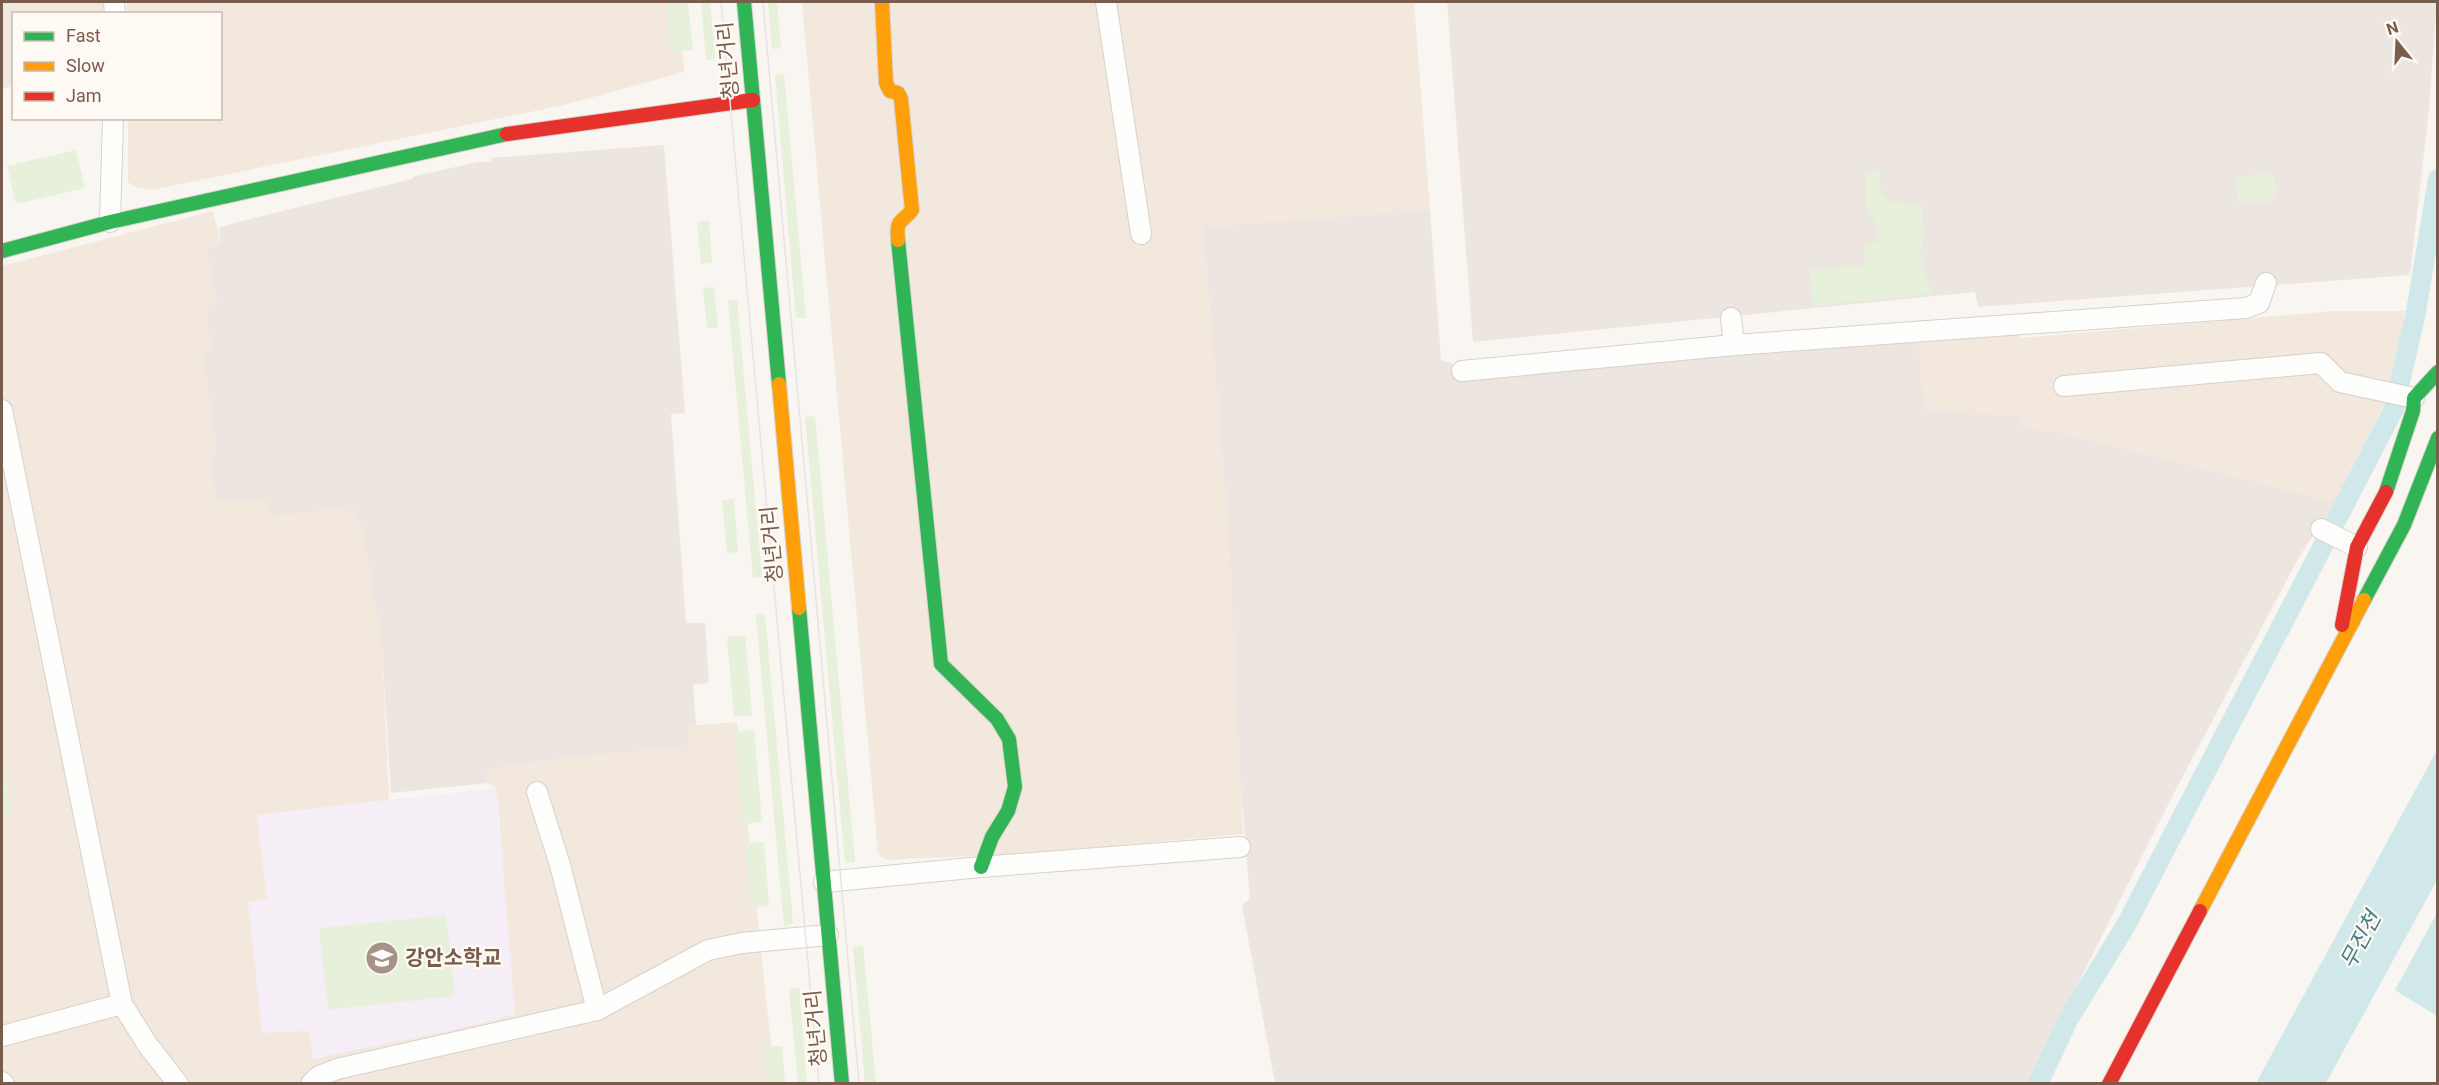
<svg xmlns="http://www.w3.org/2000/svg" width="2439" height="1085" font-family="Roboto,'Noto Sans KR',sans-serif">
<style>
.residential{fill:#f2e8de}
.industrial{fill:#ede5e0}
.education{fill:#f6eef6}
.green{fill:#e7f0db}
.water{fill:#d0e8ea}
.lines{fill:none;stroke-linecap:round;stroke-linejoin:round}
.canal{stroke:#d0e8ea;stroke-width:20}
.street-casing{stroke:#d7d1cb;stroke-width:22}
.fast-casing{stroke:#d9d2cb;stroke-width:16}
.slow-casing{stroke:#d9d2cb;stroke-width:16}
.jam-casing{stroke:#d9d2cb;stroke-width:16}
.street{stroke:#fefefd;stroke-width:20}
.fast{stroke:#30b455;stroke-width:14}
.slow{stroke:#ff9f0a;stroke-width:14}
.jam{stroke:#e5322d;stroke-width:14}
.tram{stroke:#e6e3e7;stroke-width:1.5}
.labels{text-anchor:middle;stroke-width:4.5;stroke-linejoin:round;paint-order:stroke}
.street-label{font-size:21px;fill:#7a5c4d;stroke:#fffaf3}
.poi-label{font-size:21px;font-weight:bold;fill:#7a5c4d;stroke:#fffaf3;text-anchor:start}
.water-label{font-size:22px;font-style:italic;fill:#437c86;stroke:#fffaf3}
</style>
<rect width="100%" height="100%" fill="#f9f5f0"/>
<g class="residential">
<path d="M 2,2 L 110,2 L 111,13 L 14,14 L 13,86 L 2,89 Z"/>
<path d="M 127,2 L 679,2 L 684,72 L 564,105 L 151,190 L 137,188 L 128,182 L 128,119 L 220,118 L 220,14 L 127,14 Z"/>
<path d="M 802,2 L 1414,2 L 1430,210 L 1203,227 L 1228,525 L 1243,834 L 1025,854 L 886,860 L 878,854 Z"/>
<path d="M 213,211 L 221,245 L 206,250 L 217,303 L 207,307 L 211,352 L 203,353 L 216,449 L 210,459 L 217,501 L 265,498 L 269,517 L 350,507 L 362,528 L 382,647 L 389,800 L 257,815 L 267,899 L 249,902 L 309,1031 L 313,1058 L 514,1014 L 498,800 L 496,788 L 488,783 L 487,770 L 572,757 L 688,747 L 688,726 L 737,722 L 775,1083 L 2,1084 L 2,266 Z"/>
<path d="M 2335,311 L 2405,311 L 2394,385 L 2336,502 L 2053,431 L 2024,428 L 2016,416 L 1922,409 L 1919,341 L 2019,333 L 2019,338 Z"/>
</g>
<g class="industrial">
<path d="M 1447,2 L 2437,2 L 2429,109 L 2410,275 L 1978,307 L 1975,292 L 1473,342 Z"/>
<path d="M 664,145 L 685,413 L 671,414 L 686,623 L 705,623 L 709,683 L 693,685 L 696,725 L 688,726 L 688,747 L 572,757 L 487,770 L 488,783 L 391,793 L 382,647 L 362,528 L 350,507 L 269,517 L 265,499 L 217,502 L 210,459 L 216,449 L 203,353 L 211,351 L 206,307 L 217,303 L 206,249 L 221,245 L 219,228 L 238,222 L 412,179 L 415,176 L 478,162 L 491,162 L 491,158 Z"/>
<path d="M 1430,210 L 1441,360 L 1481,374 L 1919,341 L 1923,409 L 2016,416 L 2024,428 L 2053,431 L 2336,502 L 2300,555 L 2173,795 L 2028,1083 L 1275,1083 L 1242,905 L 1250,899 L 1240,778 L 1228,525 L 1203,227 Z"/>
</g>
<path class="education" d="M 496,788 L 515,1014 L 480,1024 L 313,1059 L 309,1031 L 262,1033 L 248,902 L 267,899 L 257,815 Z"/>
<g class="green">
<path d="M 666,2 L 688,2 L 693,50 L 671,52 Z"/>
<path d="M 701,2 L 710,2 L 715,59 L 706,60 Z"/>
<path d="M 768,2 L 777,2 L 781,48 L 772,49 Z"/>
<path d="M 784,74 L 806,318 L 796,318 L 775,75 Z"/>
<path d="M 76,150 L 85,188 L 16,204 L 7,166 Z"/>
<path d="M 1879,170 L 1882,196 L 1895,203 L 1921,204 L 1924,237 L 1920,256 L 1932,294 L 1812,306 L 1810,270 L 1865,265 L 1864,245 L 1878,244 L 1875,218 L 1867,214 L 1865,171 Z"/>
<path d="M 2266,173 L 2273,176 L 2276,192 L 2273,199 L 2268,202 L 2238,203 L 2236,178 Z"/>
<path d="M 709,221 L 712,263 L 701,264 L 697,222 Z"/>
<path d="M 714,287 L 718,328 L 707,328 L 703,288 Z"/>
<path d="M 737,300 L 762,577 L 753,578 L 728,301 Z"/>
<path d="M 815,416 L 855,862 L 845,863 L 805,417 Z"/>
<path d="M 734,499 L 738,552 L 727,553 L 722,500 Z"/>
<path d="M 765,614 L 793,923 L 784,927 L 756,615 Z"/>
<path d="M 745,635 L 752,715 L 734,717 L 727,637 Z"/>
<path d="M 754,730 L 762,822 L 743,824 L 735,732 Z"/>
<path d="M 2,773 L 4,773 L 13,813 L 2,816 Z"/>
<path d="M 764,842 L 769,906 L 751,908 L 745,843 Z"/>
<path d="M 446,915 L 455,996 L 328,1010 L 319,928 Z"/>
<path d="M 863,946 L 876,1083 L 865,1083 L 853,947 Z"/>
<path d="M 799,988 L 807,1083 L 798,1083 L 789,989 Z"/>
<path d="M 782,1046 L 785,1083 L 767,1083 L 764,1047 Z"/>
</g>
<g class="water">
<path d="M 2437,750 L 2437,880 L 2326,1083 L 2256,1083 Z"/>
<path d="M 2437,913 L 2437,1016 L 2395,990 Z"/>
</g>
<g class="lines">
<path class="canal" d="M 2038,1084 L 2068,1020 L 2126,925 L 2394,409 L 2416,312 L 2438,179"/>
<g class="street-casing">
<g id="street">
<path d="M 114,2 L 115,14"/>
<path d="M 1106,2 L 1141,234"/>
<path d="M 110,222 L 113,118"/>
<path d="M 1731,318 L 1734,345"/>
<path d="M 1462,371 L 1734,345 L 2246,308 L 2259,303 L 2266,283"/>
<path d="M 2064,386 L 2321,363 L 2340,382 L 2414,398"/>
<path d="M 2,410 L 122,1004 L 147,1044 L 178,1084"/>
<path d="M 2321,529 L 2357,547"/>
<path d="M 537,792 L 560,865 L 597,1010"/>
<path d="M 824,882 L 981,867 L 1240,847"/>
<path d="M 2,1036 L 122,1004"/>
<path d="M 2,1082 L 4,1084"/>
<path d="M 311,1084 L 319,1076 L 337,1069 L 597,1010 L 708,950 L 742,943 L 828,935"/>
</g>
</g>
<g class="fast-casing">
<g id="fast">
<path d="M 744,2 L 779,384"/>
<path d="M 898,240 L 941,664 L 997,719 L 1009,739 L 1015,787 L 1008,811 L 992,837 L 981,867"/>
<path d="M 2,251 L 110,222 L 507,134"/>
<path d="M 2386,492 L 2413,411 L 2414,398 L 2438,372"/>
<path d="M 2364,600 L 2404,525 L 2438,438"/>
<path d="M 799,608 L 842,1084"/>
</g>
</g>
<g class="slow-casing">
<g id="slow">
<path d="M 882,2 L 886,83 L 890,91 L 898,93 L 901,99 L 912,210 C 901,224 896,218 898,240"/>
<path d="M 779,384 L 799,608"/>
<path d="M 2200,911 L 2364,600"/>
</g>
</g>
<g class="jam-casing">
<g id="jam">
<path d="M 507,134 L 753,100"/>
<path d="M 2342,625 L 2357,547 L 2386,492"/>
<path d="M 2109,1084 L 2200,911"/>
</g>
</g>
<use href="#street" class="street"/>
<use href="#fast" class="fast"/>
<use href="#slow" class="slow"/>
<use href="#jam" class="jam"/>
<g class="tram">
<path d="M 721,2 L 819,1084"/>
<path d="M 763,2 L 859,1084"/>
</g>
</g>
<defs>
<g id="school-disc" transform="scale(1.725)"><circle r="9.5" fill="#a69286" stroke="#fffaf3"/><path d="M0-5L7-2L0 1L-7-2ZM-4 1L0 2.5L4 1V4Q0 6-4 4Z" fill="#fff"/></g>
</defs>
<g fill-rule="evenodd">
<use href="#school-disc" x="382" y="958"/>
</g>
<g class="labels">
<g class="street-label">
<text transform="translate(728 60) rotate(-95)" y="7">청년거리</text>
<text transform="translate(772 544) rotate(-95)" y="7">청년거리</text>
<text transform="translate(816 1028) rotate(-95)" y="7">청년거리</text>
</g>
<g class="poi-label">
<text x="405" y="965">강안소학교</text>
</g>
<g class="water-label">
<text transform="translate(2360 940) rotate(-62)" y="8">무진천</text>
</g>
</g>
<rect width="2439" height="1085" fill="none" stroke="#7a5c4d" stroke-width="6"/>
<rect x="12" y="12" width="210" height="108" fill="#fffaf3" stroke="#cabbb1" stroke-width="1.5"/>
<rect x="24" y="32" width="30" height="9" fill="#30b455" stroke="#cabbb1" stroke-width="1.5"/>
<text x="66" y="42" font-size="18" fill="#7a5c4d">Fast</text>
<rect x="24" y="62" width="30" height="9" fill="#ff9f0a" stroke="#cabbb1" stroke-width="1.5"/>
<text x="66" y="72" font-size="18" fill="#7a5c4d">Slow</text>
<rect x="24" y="92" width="30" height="9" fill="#e5322d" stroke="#cabbb1" stroke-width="1.5"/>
<text x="66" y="102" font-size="18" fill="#7a5c4d">Jam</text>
<g transform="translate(2397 42) rotate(342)" stroke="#fffaf3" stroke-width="4.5" paint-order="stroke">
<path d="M0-4.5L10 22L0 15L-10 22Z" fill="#7a5c4d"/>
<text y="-9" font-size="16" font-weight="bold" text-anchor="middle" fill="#7a5c4d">N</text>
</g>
</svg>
